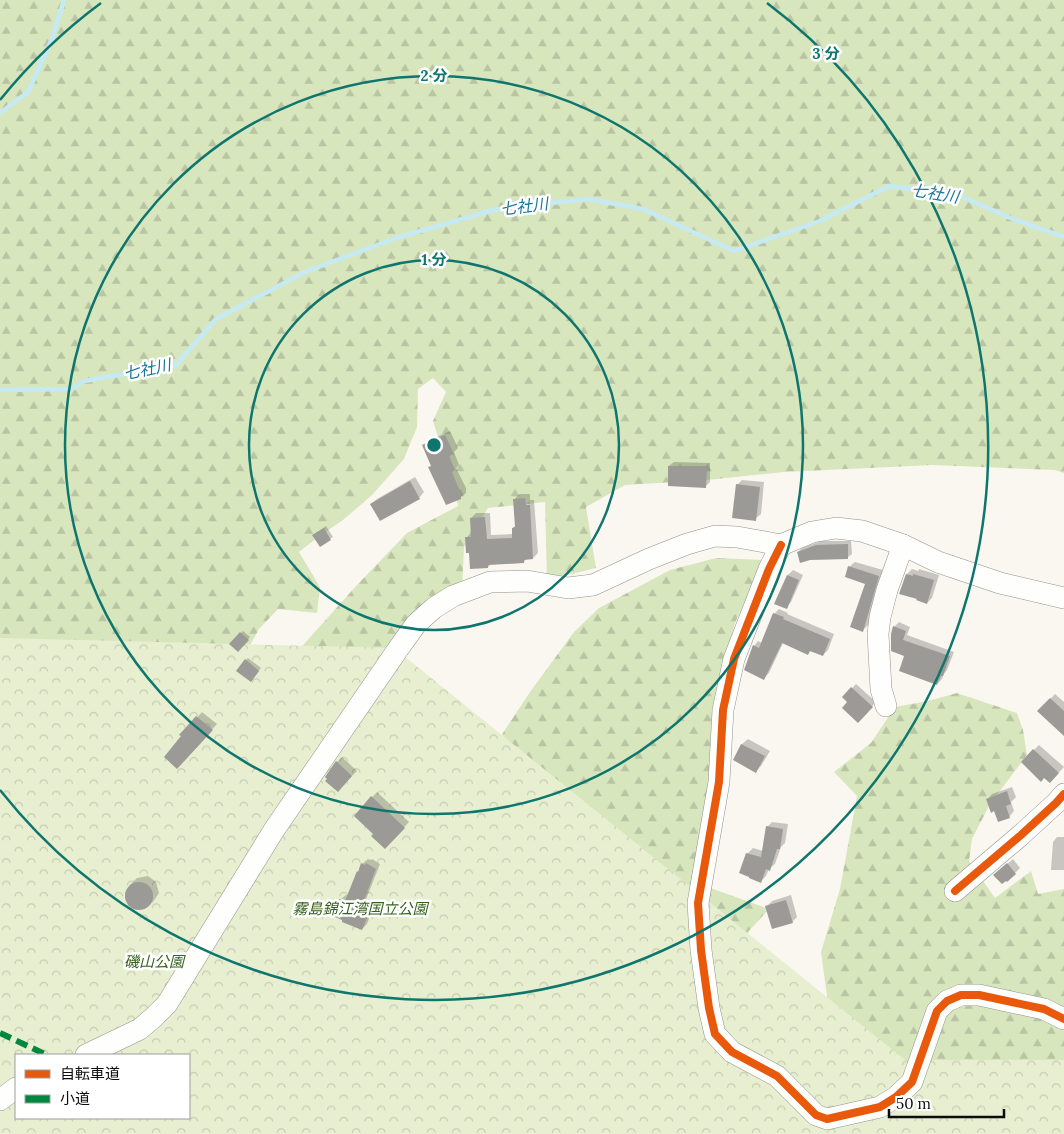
<svg xmlns="http://www.w3.org/2000/svg" width="1064" height="1134" font-family="Lora,'Noto Sans JP',serif">
<style>
.forest{fill:url(#forest-firs)}
.park{fill:url(#park-crowns);fill-rule:evenodd}
.shadow{fill:#0003}
.lines{fill:none;stroke-linecap:round;stroke-linejoin:round}
.stream{stroke:#c6eaf4;stroke-width:4.5}
.building{fill:#9c9a96}
.minor-casing{stroke:#93928f;stroke-width:22}
.minor{stroke:#fefefd;stroke-width:21}
.quiet{stroke:#00873e;stroke-width:6;stroke-dasharray:12 6;stroke-linecap:butt}
.cycleway-casing{stroke:#fff;stroke-width:11}
.cycleway{stroke:#e8590c;stroke-width:8}
.ring{fill:none;stroke:#0f766e;stroke-width:2.5}
.labels{text-anchor:middle;stroke-width:5;stroke-linejoin:round;paint-order:stroke}
.park-label{font-size:15px;font-style:italic;fill:#36621e;stroke:#fff}
.water-label{font-size:16px;font-style:italic;fill:#18759b;stroke:#fff}
.centre{fill:#0f766e;stroke:#fff;stroke-width:2.5}
.ring-label{font-size:15px;text-anchor:middle;font-weight:bold;fill:#0f766e;stroke:#fff;stroke-width:5;stroke-linejoin:round;paint-order:stroke}
</style>
<defs>
<pattern id="forest-firs" width="22" height="20" patternUnits="userSpaceOnUse" patternTransform="scale(1.25)"><rect width="22" height="20" fill="#d8e6be"/><path d="M5 1l3.5 6h-7zM16 11l3.5 6h-7z" fill="#b8c4a2"/></pattern>
<pattern id="park-crowns" width="20" height="18" patternUnits="userSpaceOnUse" patternTransform="scale(1.25)"><rect width="20" height="18" fill="#e7efd0"/><path d="M2 6a3 3 0 1 1 6 0M12 15a3 3 0 1 1 6 0" fill="none" stroke="#c5ccb1"/></pattern>
</defs>
<rect width="100%" height="100%" fill="#faf7f0"/>
<g class="forest">
<path d="M 0,0 L 1064,0 L 1064,473 L 1055,470 L 932,465 L 784,472 L 707,480 L 625,485 L 586,507 L 596,568 L 547,580 L 545,502 L 488,508 L 464,547 L 462,591 L 376,665 L 260,693 L 357,585 L 407,533 L 458,506 L 447,465 L 433,421 L 446,392 L 433,378 L 418,389 L 417,427 L 404,459 L 372,495 L 343,520 L 318,537 L 299,552 L 320,587 L 317,613 L 278,609 L 259,629 L 225,690 L 0,972 Z"/>
<path d="M 716,558 L 764,560 L 735,623 L 720,679 L 708,781 L 698,870 L 705,886 L 769,909 L 727,955 L 831,1026 L 821,952 L 840,889 L 857,796 L 834,772 L 871,743 L 895,707 L 928,701 L 957,693 L 1017,713 L 1023,730 L 1027,755 L 990,804 L 972,839 L 969,861 L 995,898 L 1031,871 L 1038,894 L 1064,889 L 1064,1134 L 269,867 L 487,757 L 530,692 L 574,632 L 599,608 L 670,570 Z"/>
</g>
<path class="park" d="M 0,638 L 394,648 L 905,1060 L 1064,1060 L 1064,1134 L 0,1134 ZM 16,1055 L 189,1055 L 189,1118 L 16,1118 Z"/>
<g class="shadow">
<path d="M 450,431 L 458,448 L 454,452 L 459,465 L 456,468 L 466,488 L 466,493 L 461,497 L 432,465 L 423,445 L 428,441 Z"/>
<path d="M 674,462 L 710,463 L 710,482 L 706,486 L 669,466 Z"/>
<path d="M 415,477 L 424,492 L 419,498 L 381,520 L 371,504 L 377,499 Z"/>
<path d="M 742,480 L 764,482 L 761,514 L 755,519 L 737,485 Z"/>
<path d="M 519,494 L 530,494 L 530,500 L 534,500 L 538,553 L 533,558 L 527,558 L 524,562 L 491,564 L 488,567 L 470,552 L 466,538 L 471,533 L 471,518 L 476,513 L 490,513 L 491,535 L 513,534 L 513,528 L 516,525 L 515,499 Z"/>
<path d="M 326,526 L 333,537 L 320,545 L 316,533 Z"/>
<path d="M 821,541 L 851,541 L 852,554 L 847,558 L 798,552 L 802,548 Z"/>
<path d="M 855,562 L 883,570 L 868,625 L 863,630 L 866,583 L 849,567 Z"/>
<path d="M 912,569 L 918,571 L 919,569 L 939,575 L 932,598 L 927,603 L 907,574 Z"/>
<path d="M 793,570 L 803,575 L 791,602 L 786,607 L 788,575 Z"/>
<path d="M 779,609 L 788,613 L 787,614 L 834,634 L 828,650 L 823,655 L 783,643 L 769,673 L 764,678 L 754,646 L 758,641 L 762,643 L 774,614 Z"/>
<path d="M 899,622 L 910,627 L 907,635 L 954,652 L 947,670 L 944,674 L 942,679 L 937,684 L 906,655 L 894,627 Z"/>
<path d="M 243,631 L 250,637 L 238,651 L 231,644 Z"/>
<path d="M 248,658 L 261,668 L 253,678 L 246,660 Z"/>
<path d="M 856,684 L 876,702 L 858,721 L 849,702 L 844,697 Z"/>
<path d="M 1055,694 L 1064,702 L 1064,734 L 1039,711 Z"/>
<path d="M 202,712 L 217,724 L 177,767 L 183,736 L 181,735 Z"/>
<path d="M 748,739 L 770,751 L 761,766 L 756,771 L 734,760 L 742,744 Z"/>
<path d="M 1039,745 L 1064,767 L 1050,782 L 1022,762 Z"/>
<path d="M 342,757 L 357,771 L 338,790 L 327,777 L 337,762 Z"/>
<path d="M 1012,787 L 1016,797 L 1011,802 L 1014,811 L 1009,817 L 987,800 L 992,794 Z"/>
<path d="M 377,792 L 409,822 L 385,848 L 375,834 L 355,815 Z"/>
<path d="M 772,822 L 788,824 L 785,843 L 781,847 L 775,864 L 769,869 L 766,876 L 761,881 L 747,854 L 753,848 L 763,851 L 767,827 Z"/>
<path d="M 1057,837 L 1064,837 L 1064,870 L 1051,870 L 1053,842 Z"/>
<path d="M 368,859 L 371,860 L 372,859 L 380,864 L 365,902 L 368,904 L 367,906 L 373,908 L 367,924 L 362,929 L 340,900 L 346,895 L 348,896 L 358,872 L 361,869 L 362,864 Z"/>
<path d="M 1013,859 L 1020,868 L 1015,873 L 1000,870 Z"/>
<path d="M 148,876 L 156,882 L 159,893 L 153,902 L 147,907 L 137,909 L 128,904 L 125,893 L 131,884 L 137,878 Z"/>
<path d="M 791,895 L 797,917 L 792,922 L 767,906 L 772,901 Z"/>
</g>
<g class="lines">
<g class="stream">
<path d="M 0,113 L 28,92 L 52,39 L 64,0"/>
<path d="M 0,390 L 72,389 L 84,381 L 176,365 L 216,319 L 305,272 L 396,238 L 497,209 L 588,199 L 643,209 L 734,251 L 820,221 L 889,186 L 958,195 L 1013,219 L 1064,237"/>
</g>
</g>
<g class="building">
<path d="M 445,435 L 454,454 L 449,456 L 455,470 L 452,472 L 461,494 L 461,499 L 446,505 L 428,467 L 431,466 L 422,445 Z"/>
<path d="M 668,466 L 707,466 L 706,488 L 668,486 Z"/>
<path d="M 410,481 L 420,499 L 380,521 L 370,504 Z"/>
<path d="M 736,484 L 760,487 L 756,521 L 732,518 Z"/>
<path d="M 525,498 L 526,505 L 530,505 L 533,559 L 524,560 L 524,563 L 488,565 L 488,568 L 470,569 L 469,553 L 466,553 L 465,537 L 471,537 L 470,518 L 485,517 L 487,539 L 512,538 L 512,528 L 515,527 L 513,499 Z"/>
<path d="M 324,528 L 331,540 L 320,547 L 312,535 Z"/>
<path d="M 848,544 L 848,559 L 810,560 L 800,563 L 797,552 L 816,545 Z"/>
<path d="M 848,566 L 879,576 L 863,632 L 850,627 L 865,584 L 845,577 Z"/>
<path d="M 906,574 L 913,576 L 913,574 L 934,580 L 927,604 L 916,600 L 917,599 L 899,594 Z"/>
<path d="M 787,575 L 799,580 L 787,609 L 774,604 Z"/>
<path d="M 773,613 L 784,617 L 783,619 L 830,639 L 823,656 L 810,651 L 808,655 L 782,643 L 764,680 L 744,670 L 753,645 L 759,648 Z"/>
<path d="M 893,626 L 906,631 L 903,640 L 950,656 L 943,676 L 941,676 L 937,685 L 899,671 L 904,656 L 891,651 L 891,634 Z"/>
<path d="M 240,632 L 249,640 L 238,652 L 229,644 Z"/>
<path d="M 245,659 L 259,671 L 251,682 L 236,671 Z"/>
<path d="M 851,687 L 873,707 L 858,723 L 842,708 L 847,702 L 842,697 Z"/>
<path d="M 1050,698 L 1064,711 L 1064,736 L 1037,711 Z"/>
<path d="M 196,716 L 213,730 L 177,769 L 164,757 L 181,736 L 179,735 Z"/>
<path d="M 741,744 L 765,756 L 756,773 L 733,760 Z"/>
<path d="M 1033,749 L 1059,773 L 1050,783 L 1044,778 L 1041,782 L 1021,762 Z"/>
<path d="M 336,761 L 352,776 L 338,792 L 325,781 L 327,779 L 325,777 Z"/>
<path d="M 1007,791 L 1011,804 L 1006,806 L 1010,818 L 998,822 L 994,811 L 991,813 L 986,799 Z"/>
<path d="M 371,796 L 405,828 L 385,849 L 371,836 L 373,834 L 354,816 Z"/>
<path d="M 766,826 L 783,829 L 780,849 L 777,849 L 770,871 L 766,869 L 761,883 L 749,878 L 749,877 L 739,873 L 746,853 L 761,857 Z"/>
<path d="M 361,863 L 365,865 L 366,863 L 376,869 L 361,908 L 364,909 L 363,911 L 369,914 L 362,930 L 342,922 L 342,920 L 333,916 L 339,899 L 345,901 L 357,871 L 358,872 Z"/>
<path d="M 1007,863 L 1016,874 L 1007,882 L 1006,881 L 1002,884 L 993,875 Z"/>
<circle cx="139" cy="896" r="14"/>
<path d="M 786,900 L 793,923 L 772,929 L 765,906 Z"/>
</g>
<g class="lines">
<g class="minor-casing">
<g id="minor">
<path d="M 781,545 L 769,569 L 734,659 L 723,710 L 719,782 L 698,903 L 701,950 L 709,1008 L 715,1034 L 732,1052 L 777,1076 L 816,1115 L 827,1119 L 880,1107 L 896,1097 L 912,1082 L 937,1011 L 947,1001 L 961,995 L 979,995 L 1044,1009 L 1064,1019"/>
<path d="M 886,706 L 881,689 L 878,634 L 880,617 L 887,590 L 903,545"/>
<path d="M 955,891 L 1021,835 L 1056,803 L 1064,794"/>
<path d="M 86,1055 L 140,1029 L 154,1017 L 167,1004 L 274,830 L 396,652 L 416,624 L 434,608 L 453,596 L 490,582 L 527,581 L 568,588 L 593,585 L 649,559 L 687,544 L 715,536 L 737,537 L 781,545 L 812,532 L 836,528 L 862,531 L 903,545 L 938,562 L 1000,583 L 1064,598"/>
<path d="M 0,1100 L 16,1088"/>
</g>
</g>
<use href="#minor" class="minor"/>
<path class="quiet" d="M 0,1033 L 47,1055"/>
<g class="cycleway-casing">
<g id="cycleway">
<path d="M 781,545 L 769,569 L 734,659 L 723,710 L 719,782 L 698,903 L 701,950 L 709,1008 L 715,1034 L 732,1052 L 777,1076 L 816,1115 L 827,1119 L 880,1107 L 896,1097 L 912,1082 L 937,1011 L 947,1001 L 961,995 L 979,995 L 1044,1009 L 1064,1019"/>
<path d="M 955,891 L 1021,835 L 1056,803 L 1064,794"/>
</g>
</g>
<use href="#cycleway" class="cycleway"/>
</g>
<g class="ring">
<circle cx="434" cy="445" r="185"/>
<circle cx="434" cy="445" r="369"/>
<path d="M0 100A554 554 0 0 1 101 3M767 3A554 554 0 1 1 0 790"/>
</g>
<g class="labels">
<g class="park-label">
<text x="360" y="914">霧島錦江湾国立公園</text>
<text x="154" y="967">磯山公園</text>
</g>
<g class="water-label">
<text transform="translate(935 193) rotate(9)" y="6">七社川</text>
<text transform="translate(524 206) rotate(-7)" y="6">七社川</text>
<text transform="translate(147 369) rotate(-12)" y="6">七社川</text>
</g>
</g>
<circle cx="434" cy="445" r="8" class="centre"/>
<g class="ring-label">
<text x="826" y="59">3 分</text>
<text x="434" y="81">2 分</text>
<text x="434" y="265">1 分</text>
</g>
<rect x="15" y="1054" width="175" height="65" fill="#ffffff" stroke="#9e9e9e"/>
<rect x="25" y="1070" width="25" height="8" fill="#e8590c" stroke="#9e9e9e"/>
<text x="60" y="1079" font-size="15" fill="#0c0c0c">自転車道</text>
<rect x="25" y="1095" width="25" height="8" fill="#00873e" stroke="#9e9e9e"/>
<text x="60" y="1104" font-size="15" fill="#0c0c0c">小道</text>
<path d="M889 1109v8h115v-8" fill="none" stroke="#0c0c0c" stroke-width="2.5"/>
<text x="896" y="1109" font-size="15" fill="#0c0c0c" stroke="#ffffff" stroke-width="4" paint-order="stroke">50 m</text>
</svg>
